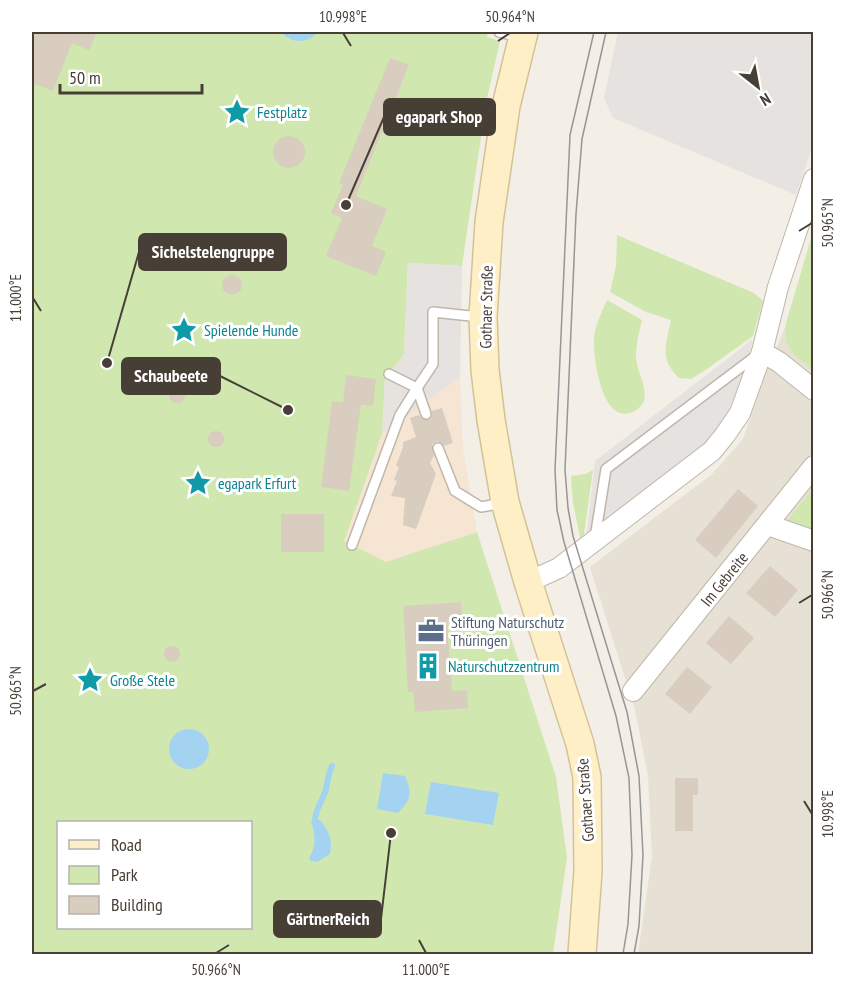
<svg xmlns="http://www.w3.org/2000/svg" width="845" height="986" font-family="'PT Sans Narrow',sans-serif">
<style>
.residential{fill:#e7e1d5}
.commercial{fill:#f6e5d2}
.green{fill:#d0e8af;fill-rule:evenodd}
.parking{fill:#e5e2df}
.water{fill:#a3d3f1}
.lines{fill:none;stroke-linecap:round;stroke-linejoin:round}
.stream{stroke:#a3d3f1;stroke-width:6}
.building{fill:#d8cdbf}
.service-casing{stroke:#bfb7a9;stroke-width:12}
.minor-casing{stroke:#bfb7a9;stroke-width:22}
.secondary-casing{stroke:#d4c297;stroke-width:30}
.service{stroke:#fff;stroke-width:9}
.minor{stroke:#fff;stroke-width:20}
.secondary{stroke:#ffefc6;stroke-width:27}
.tram{stroke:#969696;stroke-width:1.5}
.ticks{fill:none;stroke:#473f36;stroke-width:2}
.labels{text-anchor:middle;stroke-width:6;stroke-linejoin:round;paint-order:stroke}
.culture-label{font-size:16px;fill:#0d838f;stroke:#fff;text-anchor:start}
.street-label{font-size:16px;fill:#473f36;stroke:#fff}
.service-label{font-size:16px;fill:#4e5e75;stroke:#fff;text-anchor:start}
.leader{fill:none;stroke:#473f36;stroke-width:2}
.callout-dot{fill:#473f36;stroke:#fff;stroke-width:2}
.callout{fill:#473f36;stroke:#473f36;stroke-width:2}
.callout-label{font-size:18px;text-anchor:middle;font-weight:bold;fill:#fff}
.neatline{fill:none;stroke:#473f36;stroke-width:2}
.ticks-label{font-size:15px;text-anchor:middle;fill:#473f36}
</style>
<rect width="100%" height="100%" fill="#f3efe7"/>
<path class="residential" d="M 813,249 L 813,954 L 638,954 L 652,856 L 648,776 L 635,710 L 590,567 L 712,474 L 743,439 L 763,380 L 795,304 Z"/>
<path class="commercial" d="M 460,377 L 463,449 L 477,532 L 386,562 L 344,541 L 382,434 Z"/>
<g class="green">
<path d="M 32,32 L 488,32 L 487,37 L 500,41 L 486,103 L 462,266 L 408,263 L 404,354 L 385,380 L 382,434 L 344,541 L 386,562 L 477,532 L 556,777 L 567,858 L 553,954 L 32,954 ZM 58,822 L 250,822 L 250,928 L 58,928 Z"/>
<path d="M 813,232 L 813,370 C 795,355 782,350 786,323 Z"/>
<path d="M 617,235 L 754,293 L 763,301 L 753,336 L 707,369 L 691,379 L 679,378 C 659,359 666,345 671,320 L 644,311 L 610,292 L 616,266 Z"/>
<path d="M 607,300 L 642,320 C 639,332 636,344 636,356 C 636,370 648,388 644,401 C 642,406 635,412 630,413 C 602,421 594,361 594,344 C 593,329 601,314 607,300 Z"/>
<path d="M 593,470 L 584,534 L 581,542 L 573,503 L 571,476 L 586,474 Z"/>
<path d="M 813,489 L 813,532 L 787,521 Z"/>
</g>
<g class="parking">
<path d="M 618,32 L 813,32 L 813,145 L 796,195 L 613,118 L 604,98 Z"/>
<path d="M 408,263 L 462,266 L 460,377 L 382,434 L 385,380 L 404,354 Z"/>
<path d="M 753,339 L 730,444 L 584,557 L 595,461 Z"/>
</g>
<g class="water">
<path d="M 281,32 L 318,32 C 307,44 292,44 281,32 Z"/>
<circle cx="189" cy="749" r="20"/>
<path d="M 383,773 L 405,776 C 412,794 412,798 398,813 L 377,809 Z"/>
<path d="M 431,782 L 499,793 L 493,825 L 425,814 Z"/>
<path d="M 320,820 C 329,831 333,839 330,854 L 317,862 L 311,861 L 309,858 C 317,845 315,835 311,821 Z"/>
</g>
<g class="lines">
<path class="stream" d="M 315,821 C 315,808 323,801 326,789 C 328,781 328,774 332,766"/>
</g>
<g class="building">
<path d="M 32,32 L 97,32 L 89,50 L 72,43 L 53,91 L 32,83 Z"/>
<path d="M 390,58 L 409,65 L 356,196 L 387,209 L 372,246 L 386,252 L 376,276 L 326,256 L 342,218 L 331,213 L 343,185 L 339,183 Z"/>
<circle cx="289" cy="152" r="16"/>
<circle cx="232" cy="285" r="10"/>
<path d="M 346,375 L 376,379 L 373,406 L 361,405 L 349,491 L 321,487 L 332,401 L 343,402 Z"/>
<circle cx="177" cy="395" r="8"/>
<path d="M 442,408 L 453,443 L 444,446 L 438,441 L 432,444 L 434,455 L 430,463 L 436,474 L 416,529 L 403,525 L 405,498 L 391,496 L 397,481 L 394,480 L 399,467 L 396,466 L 403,447 L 403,442 L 416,437 L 410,418 L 419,415 L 422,419 L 428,420 L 431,418 L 432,411 Z"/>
<circle cx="216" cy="439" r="8"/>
<path d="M 738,489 L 758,506 L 716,558 L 695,540 Z"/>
<rect x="281" y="514" width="43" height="38"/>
<path d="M 770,566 L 798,590 L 775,617 L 746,593 Z"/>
<path d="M 461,602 L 462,620 L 447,621 L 452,691 L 467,690 L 468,708 L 415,712 L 413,692 L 408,692 L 403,606 Z"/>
<path d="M 729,616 L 754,638 L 731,664 L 706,643 Z"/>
<circle cx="172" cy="654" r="8"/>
<path d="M 687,667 L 712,687 L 690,714 L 665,694 Z"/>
<path d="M 675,778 L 698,778 L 698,795 L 693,795 L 693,831 L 675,831 Z"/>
</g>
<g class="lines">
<g class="service-casing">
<g id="service">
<path d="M 499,32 L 520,37"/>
<path d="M 426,414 L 417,388 L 433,364 L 433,312 L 480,317"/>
<path d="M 438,448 L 455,491 L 481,507 L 503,503"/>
<path d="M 595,538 L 606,469 L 757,355"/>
<path d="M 352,545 L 400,415 L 417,388 L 389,374"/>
</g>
</g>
<g class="minor-casing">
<g id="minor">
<path d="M 762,352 L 779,362 L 814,390"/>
<path d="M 768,525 L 814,541"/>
<path d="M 528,582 L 559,568 L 712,451 L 725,435 L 740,413 L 762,352 L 778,287 L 814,179"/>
<path d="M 633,691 L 814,466"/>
</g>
</g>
<g class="secondary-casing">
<path id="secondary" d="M 524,32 L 506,106 L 489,222 L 483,317 L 485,370 L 491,420 L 505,502 L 528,582 L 580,744 L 587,777 L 588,871 L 582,954"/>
</g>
<use href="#service" class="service"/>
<use href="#minor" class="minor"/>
<use href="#secondary" class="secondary"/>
<g class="tram">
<path d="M 594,32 L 570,135 L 555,470 L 557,510 L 564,542 L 616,716 L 629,778 L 632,855 L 628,924 L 623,954"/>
<path d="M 606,32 L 582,139 L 576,214 L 565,470 L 568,508 L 573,536 L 627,712 L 639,776 L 643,855 L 639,926 L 634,954"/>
</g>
</g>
<path class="ticks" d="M 343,33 L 351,46M 498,41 L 510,33M 799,231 L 812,223M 33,298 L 41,311M 799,603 L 812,595M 33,691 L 46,684M 804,801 L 812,814M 419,940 L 426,953M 216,953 L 229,945"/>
<defs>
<g id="sight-bare" transform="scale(2.07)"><path d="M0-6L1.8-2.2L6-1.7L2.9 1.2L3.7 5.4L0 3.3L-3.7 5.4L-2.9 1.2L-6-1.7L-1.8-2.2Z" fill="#0f9aa8" stroke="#fff" stroke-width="2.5" paint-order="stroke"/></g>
<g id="office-bare" transform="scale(2.07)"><path d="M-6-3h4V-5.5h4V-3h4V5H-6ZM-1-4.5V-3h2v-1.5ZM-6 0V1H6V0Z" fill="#5c6f8a" stroke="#fff" stroke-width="2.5" paint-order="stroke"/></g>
<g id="building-bare" transform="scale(2.07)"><path d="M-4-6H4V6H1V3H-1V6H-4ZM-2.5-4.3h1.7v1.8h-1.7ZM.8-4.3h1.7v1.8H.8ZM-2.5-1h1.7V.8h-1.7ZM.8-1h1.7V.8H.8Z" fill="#0f9aa8" stroke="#fff" stroke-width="2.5" paint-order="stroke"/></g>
</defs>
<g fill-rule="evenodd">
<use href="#sight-bare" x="237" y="112"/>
<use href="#sight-bare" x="184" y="330"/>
<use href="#sight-bare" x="198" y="483"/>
<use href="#office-bare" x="431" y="631"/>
<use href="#building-bare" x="428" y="666"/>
<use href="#sight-bare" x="90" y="680"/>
</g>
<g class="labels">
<g class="culture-label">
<text x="257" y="118">Festplatz</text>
<text x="204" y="336">Spielende Hunde</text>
<text x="218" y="489">egapark Erfurt</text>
<text x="448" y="672">Naturschutzzentrum</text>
<text x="110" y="686">Große Stele</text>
</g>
<g class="street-label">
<text transform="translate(486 307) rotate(-89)" y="6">Gothaer Straße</text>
<text transform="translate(724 579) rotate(-51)" y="6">Im Gebreite</text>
<text transform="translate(585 800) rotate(-94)" y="6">Gothaer Straße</text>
</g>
<g class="service-label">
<text x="451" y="628">Stiftung Naturschutz<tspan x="451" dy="18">Thüringen</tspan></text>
</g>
</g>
<path class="leader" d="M346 205L384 117M107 363L139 252M288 410L220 376M391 833L381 919"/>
<g class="callout-dot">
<circle cx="346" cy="205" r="6"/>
<circle cx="107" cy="363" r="6"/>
<circle cx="288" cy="410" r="6"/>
<circle cx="391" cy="833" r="6"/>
</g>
<g class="callout">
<rect x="384" y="99" width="111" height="36" rx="6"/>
<rect x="139" y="234" width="147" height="36" rx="6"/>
<rect x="122" y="358" width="98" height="36" rx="6"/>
<rect x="274" y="901" width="107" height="36" rx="6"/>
</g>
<g class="callout-label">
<text x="439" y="123">egapark Shop</text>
<text x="213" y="258">Sichelstelengruppe</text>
<text x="171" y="382">Schaubeete</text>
<text x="328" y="925">GärtnerReich</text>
</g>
<rect width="845" height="986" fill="none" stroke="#ffffff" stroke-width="66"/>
<rect x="57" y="821" width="195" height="108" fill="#ffffff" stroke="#b5b2af" stroke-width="1.5"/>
<rect x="69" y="840" width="30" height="9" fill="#ffefc6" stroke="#b5b2af" stroke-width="1.5"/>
<text x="111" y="851" font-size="18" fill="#473f36">Road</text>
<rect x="69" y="866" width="30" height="18" fill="#d0e8af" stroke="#b5b2af" stroke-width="1.5"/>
<text x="111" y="881" font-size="18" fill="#473f36">Park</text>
<rect x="69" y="896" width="30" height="18" fill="#d8cdbf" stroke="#b5b2af" stroke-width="1.5"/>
<text x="111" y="911" font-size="18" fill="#473f36">Building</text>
<g transform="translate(758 87) rotate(149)" stroke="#ffffff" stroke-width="4.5" paint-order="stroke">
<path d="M0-4.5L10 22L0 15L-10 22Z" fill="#473f36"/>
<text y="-9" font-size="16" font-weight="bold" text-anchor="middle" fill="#473f36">N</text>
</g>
<path d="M60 84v9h142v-9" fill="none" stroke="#473f36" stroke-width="3"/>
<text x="69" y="84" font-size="18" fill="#473f36" stroke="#ffffff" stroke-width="4.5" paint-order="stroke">50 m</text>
<rect x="33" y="33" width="779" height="920" class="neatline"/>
<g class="ticks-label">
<text x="343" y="22">10.998°E</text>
<text x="510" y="22">50.964°N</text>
<text transform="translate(828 223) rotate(-90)" y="5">50.965°N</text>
<text transform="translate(16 298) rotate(-90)" y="5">11.000°E</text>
<text transform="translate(828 595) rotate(-90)" y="5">50.966°N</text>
<text transform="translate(16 691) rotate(-90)" y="5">50.965°N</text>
<text transform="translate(828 814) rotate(-90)" y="5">10.998°E</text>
<text x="216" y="975">50.966°N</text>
<text x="426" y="975">11.000°E</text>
</g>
</svg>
